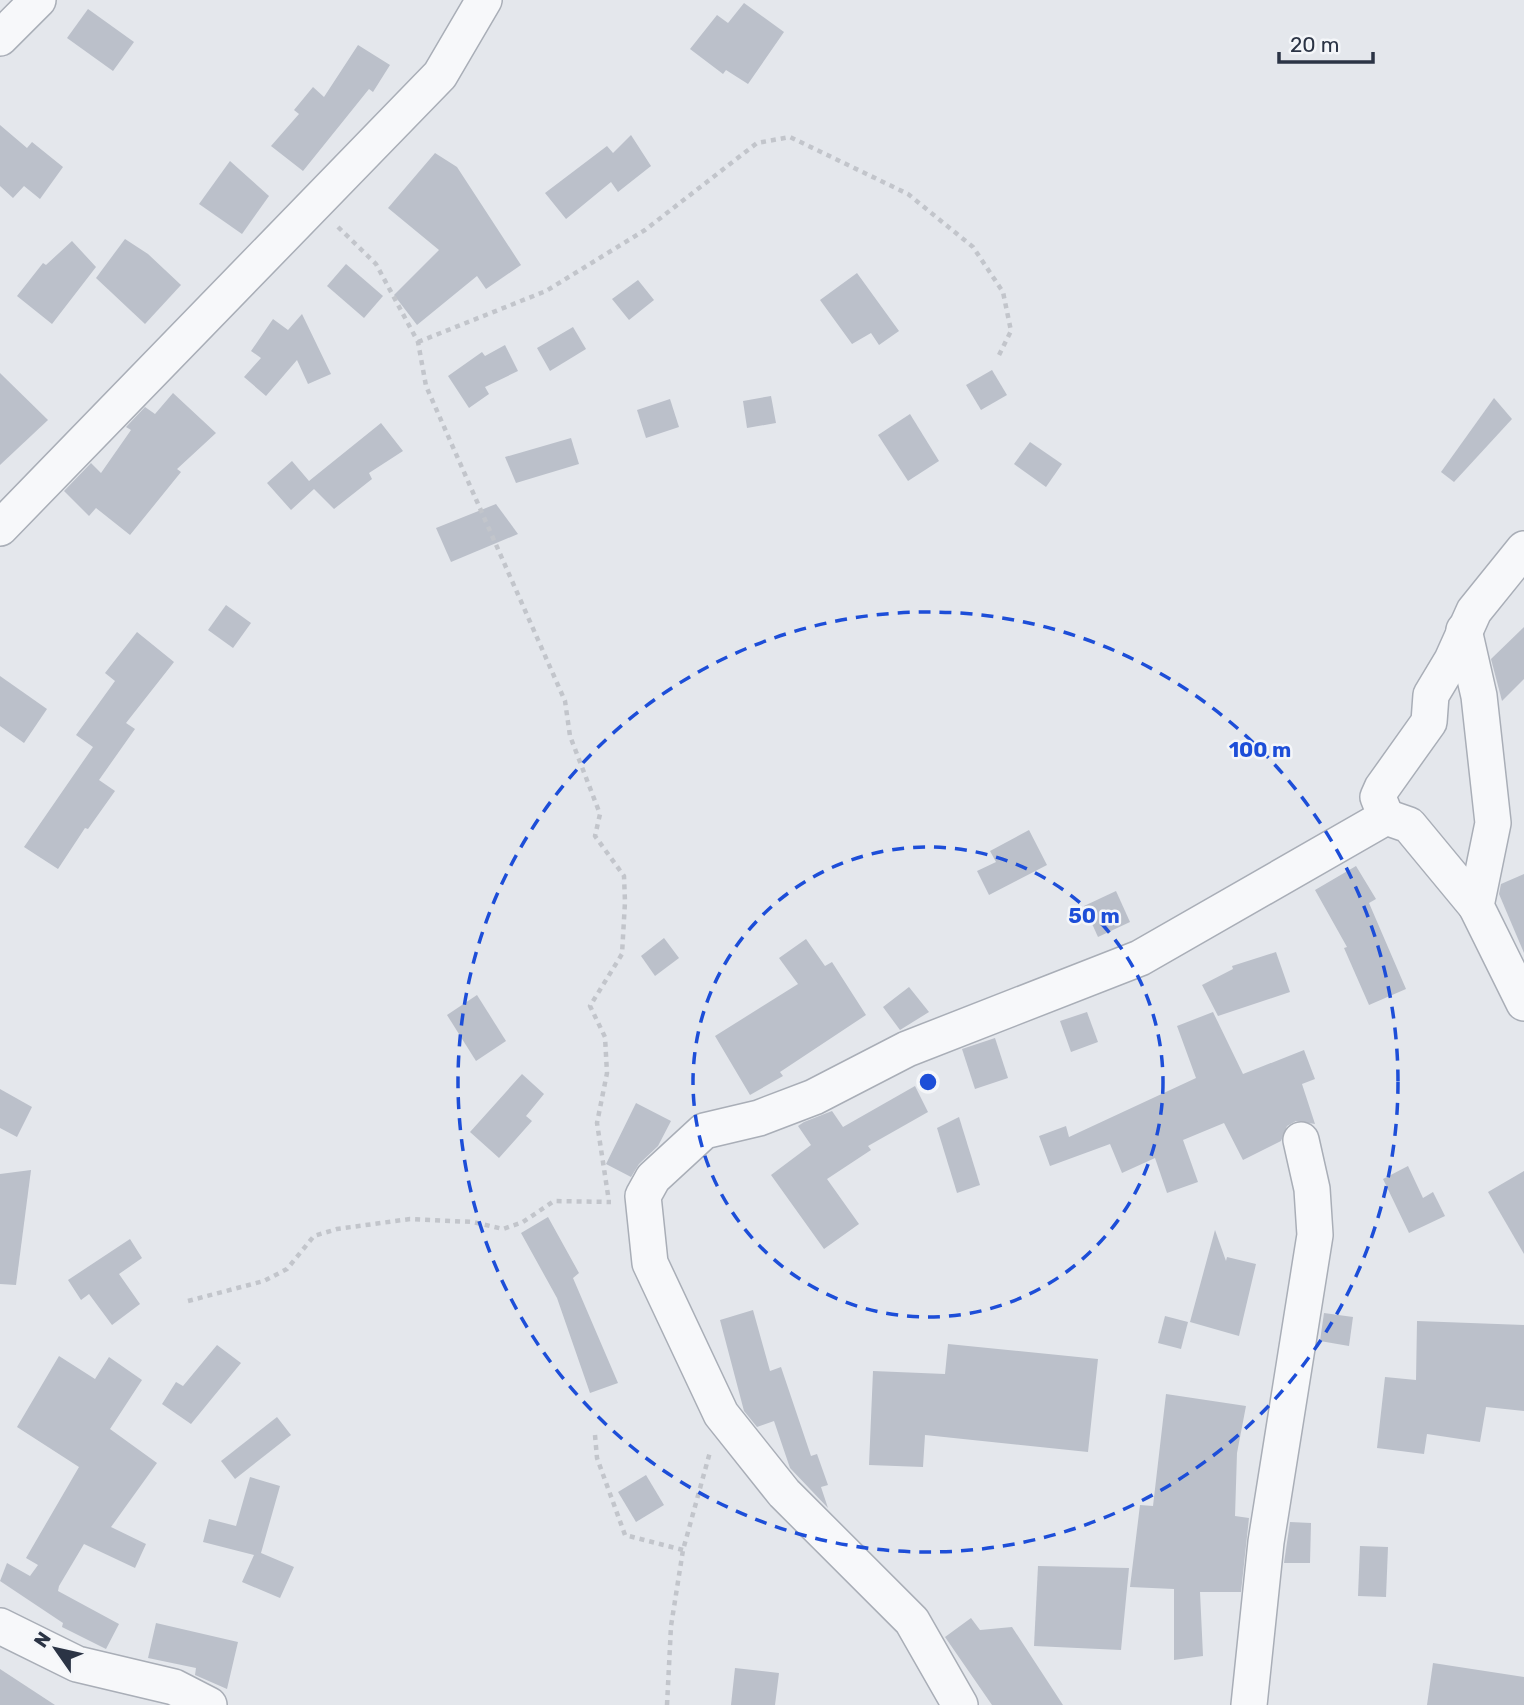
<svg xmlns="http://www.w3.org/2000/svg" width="1524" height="1705" font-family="Rubik,sans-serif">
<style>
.building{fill:#bbc0ca}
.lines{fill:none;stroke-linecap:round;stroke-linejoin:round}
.minor-casing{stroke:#a9aeb7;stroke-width:38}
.path{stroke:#c2c5cb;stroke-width:4.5;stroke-dasharray:5 5;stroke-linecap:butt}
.minor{stroke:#f7f8fa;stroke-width:35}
.ring{fill:none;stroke:#1d4ed8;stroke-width:3.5;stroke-dasharray:12 9}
.centre{fill:#1d4ed8;stroke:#f4f6f9;stroke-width:3.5}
.ring-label{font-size:21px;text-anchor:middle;font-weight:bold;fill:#1d4ed8;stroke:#f4f6f9;stroke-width:5;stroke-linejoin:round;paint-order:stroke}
</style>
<rect width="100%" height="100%" fill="#e4e7ec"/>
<g class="building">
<path d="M 744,3 L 784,32 L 748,84 L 726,70 L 723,74 L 690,49 L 717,15 L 728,23 Z"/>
<path d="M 88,9 L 134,42 L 113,71 L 67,38 Z"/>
<path d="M 358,45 L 390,65 L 373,92 L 369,89 L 303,171 L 271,146 L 299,114 L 294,110 L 313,87 L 324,97 Z"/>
<path d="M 0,125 L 27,148 L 32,142 L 63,167 L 40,199 L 24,186 L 13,198 L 0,186 Z"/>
<path d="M 631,135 L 651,166 L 618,192 L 611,182 L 566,219 L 545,193 L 607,146 L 613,153 Z"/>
<path d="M 435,153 L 457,167 L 521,265 L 486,289 L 477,276 L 417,325 L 394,295 L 439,250 L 388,208 Z"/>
<path d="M 230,161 L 269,196 L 242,234 L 199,204 Z"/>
<path d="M 125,239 L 148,254 L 181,285 L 145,324 L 96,278 Z"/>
<path d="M 72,241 L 96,267 L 52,324 L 17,296 L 43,263 L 46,265 Z"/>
<path d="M 346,264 L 383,296 L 364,318 L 327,286 Z"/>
<path d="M 857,273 L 899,331 L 879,345 L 871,333 L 852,344 L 820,300 Z"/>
<path d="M 638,280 L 654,300 L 629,320 L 612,299 Z"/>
<path d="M 302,314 L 331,374 L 308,384 L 297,360 L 266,396 L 244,377 L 261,358 L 251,351 L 273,319 L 288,330 Z"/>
<path d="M 573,327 L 586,349 L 550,371 L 537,348 Z"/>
<path d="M 505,345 L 518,371 L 485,387 L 489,394 L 469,408 L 448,376 L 482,352 L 485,356 Z"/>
<path d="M 992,370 L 1007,395 L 981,410 L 966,385 Z"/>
<path d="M 0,373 L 48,420 L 0,465 Z"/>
<path d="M 173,393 L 216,433 L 177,469 L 181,472 L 130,535 L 96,508 L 89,516 L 64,491 L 91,463 L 101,473 L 131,430 L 126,427 L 145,407 L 155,414 Z"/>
<path d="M 771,396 L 776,423 L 747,428 L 743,401 Z"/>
<path d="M 1494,398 L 1512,419 L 1454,482 L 1441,472 Z"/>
<path d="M 670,399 L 679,427 L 646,438 L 637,410 Z"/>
<path d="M 910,414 L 939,461 L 908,481 L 878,435 Z"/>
<path d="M 381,423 L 403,451 L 369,473 L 372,479 L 334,509 L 314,489 L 291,510 L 267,483 L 292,461 L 309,481 Z"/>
<path d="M 571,438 L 579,464 L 516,483 L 505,457 Z"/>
<path d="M 1030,442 L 1062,464 L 1046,487 L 1014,464 Z"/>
<path d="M 496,504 L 518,534 L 451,562 L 436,528 Z"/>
<path d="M 226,605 L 251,623 L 233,648 L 208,630 Z"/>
<path d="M 1524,627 L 1524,679 L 1502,701 L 1491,659 Z"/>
<path d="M 137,632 L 174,662 L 126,723 L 135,729 L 99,780 L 115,791 L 88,829 L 85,828 L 58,869 L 24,847 L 93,747 L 76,735 L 115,681 L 105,673 Z"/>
<path d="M 0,676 L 47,709 L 24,743 L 0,726 Z"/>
<path d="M 1029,830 L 1047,865 L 989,895 L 977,871 L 996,862 L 990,851 Z"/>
<path d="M 1356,866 L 1376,899 L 1369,903 L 1406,989 L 1369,1005 L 1344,948 L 1347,947 L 1315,890 Z"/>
<path d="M 1524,874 L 1524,953 L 1499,894 L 1501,884 Z"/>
<path d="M 1116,891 L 1130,922 L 1098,937 L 1084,906 Z"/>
<path d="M 664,938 L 679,958 L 655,976 L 641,956 Z"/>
<path d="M 806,939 L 825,966 L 832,962 L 866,1015 L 780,1072 L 783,1076 L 750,1095 L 715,1036 L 798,984 L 779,958 Z"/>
<path d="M 1276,952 L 1290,992 L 1218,1016 L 1202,985 L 1233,969 L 1232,966 Z"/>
<path d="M 909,987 L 929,1012 L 900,1030 L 883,1007 Z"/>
<path d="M 477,995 L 506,1041 L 476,1061 L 447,1015 Z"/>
<path d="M 1087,1012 L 1098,1042 L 1071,1052 L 1060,1021 Z"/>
<path d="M 1213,1012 L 1243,1074 L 1304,1050 L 1315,1079 L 1302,1084 L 1315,1124 L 1296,1121 L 1287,1126 L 1281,1141 L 1243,1160 L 1224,1123 L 1183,1140 L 1198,1182 L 1167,1193 L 1155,1158 L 1122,1173 L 1110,1144 L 1050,1166 L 1039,1136 L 1066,1126 L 1069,1137 L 1196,1078 L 1177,1026 Z"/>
<path d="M 995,1038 L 1008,1078 L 975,1089 L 962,1049 Z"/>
<path d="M 522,1074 L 544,1094 L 526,1116 L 532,1121 L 499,1158 L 470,1132 Z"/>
<path d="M 915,1086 L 928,1112 L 868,1146 L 871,1150 L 827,1179 L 859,1224 L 824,1249 L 771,1175 L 811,1145 L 798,1126 L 804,1122 L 832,1111 L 843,1127 Z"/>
<path d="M 0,1089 L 32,1107 L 17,1137 L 0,1128 Z"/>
<path d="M 636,1103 L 671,1121 L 658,1146 L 639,1164 L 631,1177 L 606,1164 Z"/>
<path d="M 959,1117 L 980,1185 L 957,1193 L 937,1128 Z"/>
<path d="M 1408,1166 L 1423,1198 L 1433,1192 L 1445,1216 L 1409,1233 L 1383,1179 Z"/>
<path d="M 31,1170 L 16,1285 L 0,1284 L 0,1174 Z"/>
<path d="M 1524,1171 L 1524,1254 L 1488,1192 Z"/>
<path d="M 548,1217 L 579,1273 L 573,1278 L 618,1383 L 590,1393 L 557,1298 L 521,1233 Z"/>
<path d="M 1215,1230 L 1226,1261 L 1227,1257 L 1256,1264 L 1239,1336 L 1190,1322 Z"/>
<path d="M 130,1239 L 142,1258 L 119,1274 L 140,1304 L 112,1325 L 89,1294 L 81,1300 L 68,1280 Z"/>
<path d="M 753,1310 L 770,1371 L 781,1367 L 811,1456 L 817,1454 L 828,1485 L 821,1487 L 828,1508 L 790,1468 L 774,1421 L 757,1427 L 744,1411 L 720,1320 Z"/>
<path d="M 1324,1313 L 1353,1317 L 1349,1346 L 1320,1341 Z"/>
<path d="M 1165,1316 L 1188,1322 L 1181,1349 L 1158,1343 Z"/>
<path d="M 1417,1321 L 1524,1325 L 1524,1411 L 1486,1407 L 1480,1442 L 1427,1434 L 1424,1454 L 1377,1448 L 1385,1377 L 1416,1380 Z"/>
<path d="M 948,1344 L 1098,1359 L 1088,1452 L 925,1435 L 923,1467 L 869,1465 L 873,1371 L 945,1374 Z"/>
<path d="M 217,1345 L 241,1363 L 191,1424 L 162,1404 L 176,1382 L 183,1386 Z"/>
<path d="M 59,1356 L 95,1379 L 109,1357 L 142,1380 L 110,1429 L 157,1463 L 111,1527 L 146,1544 L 135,1568 L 84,1544 L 59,1586 L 58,1591 L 119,1624 L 106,1649 L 62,1627 L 63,1623 L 0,1581 L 7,1563 L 30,1576 L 38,1565 L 26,1558 L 79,1467 L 17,1427 Z"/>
<path d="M 1166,1394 L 1246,1406 L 1237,1453 L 1235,1516 L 1249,1518 L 1241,1592 L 1200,1592 L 1203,1656 L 1174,1660 L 1174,1589 L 1130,1587 L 1140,1505 L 1153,1506 Z"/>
<path d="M 277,1417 L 291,1435 L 235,1479 L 221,1461 Z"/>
<path d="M 646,1475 L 664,1505 L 636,1522 L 618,1492 Z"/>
<path d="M 250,1477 L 280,1486 L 261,1553 L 294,1567 L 280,1598 L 242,1582 L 254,1555 L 203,1542 L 209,1519 L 236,1526 Z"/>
<path d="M 1290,1522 L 1311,1523 L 1310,1563 L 1284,1563 Z"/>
<path d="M 1360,1546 L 1388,1547 L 1386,1597 L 1358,1596 Z"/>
<path d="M 1038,1566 L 1129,1568 L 1121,1650 L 1034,1646 Z"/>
<path d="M 971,1618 L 980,1630 L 1012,1627 L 1063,1705 L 992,1705 L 945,1637 Z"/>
<path d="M 156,1623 L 238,1642 L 227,1689 L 195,1675 L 196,1668 L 148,1658 Z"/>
<path d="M 1433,1663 L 1524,1677 L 1524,1705 L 1427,1705 Z"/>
<path d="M 735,1668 L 779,1673 L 775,1705 L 731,1705 Z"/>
<path d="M 0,1669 L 55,1705 L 0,1705 Z"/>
</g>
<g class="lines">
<g class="minor-casing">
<g id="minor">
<path d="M 0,38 L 38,0"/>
<path d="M 0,528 L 440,75 L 484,0"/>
<path d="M 1464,630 L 1479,696 L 1493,823 L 1476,906 L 1524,1003"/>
<path d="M 1386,817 L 1378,797 L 1382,788 L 1429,722 L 1431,695 L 1452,660 L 1474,611 L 1524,549"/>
<path d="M 0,1626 L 77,1664 L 174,1687 L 209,1705"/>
<path d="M 960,1705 L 912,1621 L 784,1493 L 721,1414 L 650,1263 L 643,1196 L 653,1178 L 704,1131 L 759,1118 L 814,1097 L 907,1049 L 1140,958 L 1386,817 L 1409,825 L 1476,906"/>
<path d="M 1249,1705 L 1266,1542 L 1315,1235 L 1312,1189 L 1301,1140"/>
</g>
</g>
<g class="path">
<path d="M 338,227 L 376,264 L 418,342 L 426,386 L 565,701 L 570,736 L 600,814 L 595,836 L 624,876 L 625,902 L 622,954 L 590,1006 L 605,1037 L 607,1073 L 597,1123 L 608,1195"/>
<path d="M 418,342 L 546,291 L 645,230 L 757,143 L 790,137 L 908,194 L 973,247 L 1003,292 L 1011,331 L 998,357"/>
<path d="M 188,1301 L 264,1281 L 287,1269 L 314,1236 L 337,1229 L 410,1219 L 473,1222 L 503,1229 L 523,1222 L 554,1201 L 611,1202"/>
<path d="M 595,1435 L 597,1458 L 625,1535 L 683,1550"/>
<path d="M 667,1705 L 671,1626 L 683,1550 L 710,1452"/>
</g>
<use href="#minor" class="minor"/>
</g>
<g class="ring">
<circle cx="928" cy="1082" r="235"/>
<circle cx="928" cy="1082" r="470"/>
</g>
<circle cx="928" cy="1082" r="10" class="centre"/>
<g class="ring-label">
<text x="1260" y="757">100 m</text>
<text x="1094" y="923">50 m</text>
</g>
<g transform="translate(56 1649) rotate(304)" stroke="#f4f6f9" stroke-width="5" paint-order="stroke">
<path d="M0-5L12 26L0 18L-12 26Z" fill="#2b3445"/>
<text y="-10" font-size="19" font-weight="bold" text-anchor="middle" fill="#2b3445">N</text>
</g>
<path d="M1279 52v10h94v-10" fill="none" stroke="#2b3445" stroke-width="3.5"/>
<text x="1290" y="52" font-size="21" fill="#2b3445" stroke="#f4f6f9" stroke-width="5" paint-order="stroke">20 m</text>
</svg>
